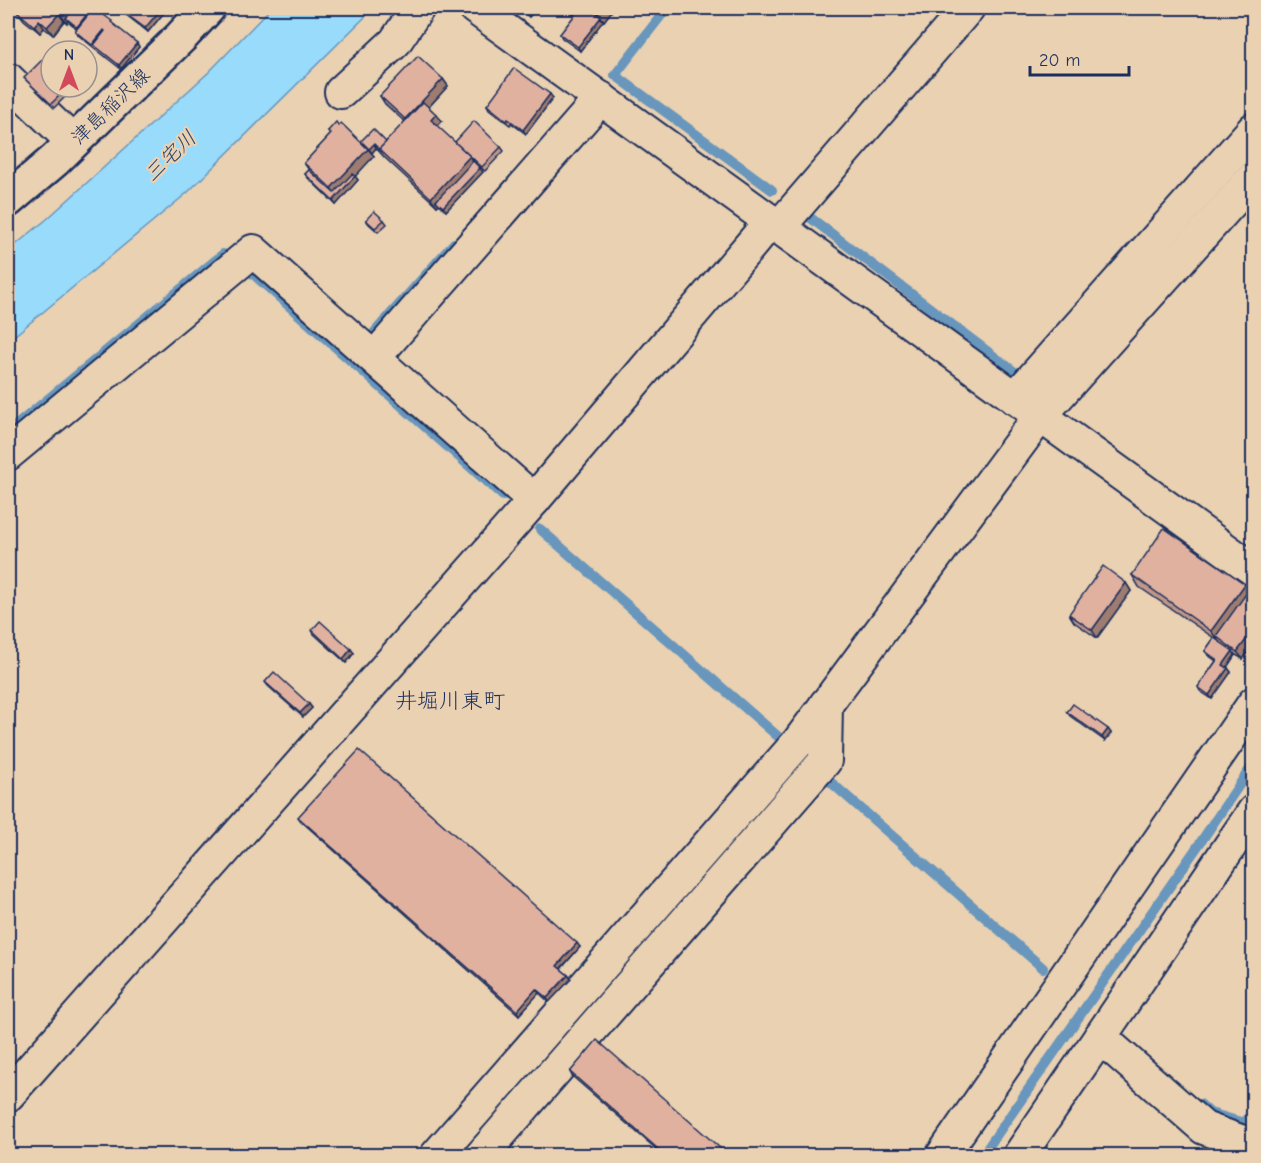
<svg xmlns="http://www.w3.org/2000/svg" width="1261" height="1163" font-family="'Comic Neue','Klee One',sans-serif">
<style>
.water{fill:#99dbfb;stroke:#6796bc;stroke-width:1.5}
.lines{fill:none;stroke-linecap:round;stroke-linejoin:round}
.stream{stroke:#6796bc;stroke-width:10}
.minor-casing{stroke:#1b2f5e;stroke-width:36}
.secondary-casing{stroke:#1b2f5e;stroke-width:38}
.minor{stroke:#ead1b2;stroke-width:32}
.secondary{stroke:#ead1b2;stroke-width:33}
.wall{fill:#c2988a;stroke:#1b2f5e;stroke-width:1.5}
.shaded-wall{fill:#9e7c70;stroke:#1b2f5e;stroke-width:1.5}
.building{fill:#e1b1a0;stroke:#1b2f5e;stroke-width:1.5}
.labels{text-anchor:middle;stroke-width:4.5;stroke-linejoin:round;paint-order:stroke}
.street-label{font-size:20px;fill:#1b2f5e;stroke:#ead1b2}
.water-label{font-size:21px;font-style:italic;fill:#28406e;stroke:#ead1b2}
.quarter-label{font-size:22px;fill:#1b2f5e;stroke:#ead1b2}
</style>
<rect width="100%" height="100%" fill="#ead1b2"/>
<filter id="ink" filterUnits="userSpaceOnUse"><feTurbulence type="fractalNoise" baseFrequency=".0167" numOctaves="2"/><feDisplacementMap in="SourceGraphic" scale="12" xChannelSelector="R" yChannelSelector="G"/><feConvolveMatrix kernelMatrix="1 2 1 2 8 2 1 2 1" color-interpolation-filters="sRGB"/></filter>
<g filter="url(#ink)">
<path class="water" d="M 271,8 L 373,8 L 369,13 L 187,193 L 8,341 L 8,251 L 47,219 L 209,72 Z"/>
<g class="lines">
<g class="stream">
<path d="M 667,8 L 615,75 L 772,190"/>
<path d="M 1224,187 L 1254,154"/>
<path d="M 808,216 L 1020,376"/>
<path d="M 253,274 L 503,496"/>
<path d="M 373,334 L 454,243"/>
<path d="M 8,432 L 223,254"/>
<path d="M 540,529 L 782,740"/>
<path d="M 826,778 L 1043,968"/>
<path d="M 1200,1104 L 1210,1113 L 1244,1123 L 1254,1109"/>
<path d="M 492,1118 L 805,760"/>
<path d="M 459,1156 L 473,1140"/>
<path d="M 982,1156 L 1200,843 L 1254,763"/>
</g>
<g class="minor-casing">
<g id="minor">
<path d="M 475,8 L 1254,570"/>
<path d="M 8,79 L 73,142"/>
<path d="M 341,92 L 395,42 L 418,8"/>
<path d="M 779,227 L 968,8"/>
<path d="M 374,358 L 601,98"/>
<path d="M 1015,398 L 1254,129"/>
<path d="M 8,454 L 253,251 L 534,500"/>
<path d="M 1100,1037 L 1204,1128 L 1254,1146"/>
<path d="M 8,1095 L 534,500 L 771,221"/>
<path d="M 436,1156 L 799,741 L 1040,416 L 1254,177"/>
<path d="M 481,1156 L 825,761 L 826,704"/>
<path d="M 942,1156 L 1254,703"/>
<path d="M 1019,1156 L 1254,811"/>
</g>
</g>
<g class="secondary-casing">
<path id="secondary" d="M 8,200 L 55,160 L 181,37 L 208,8"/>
</g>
<use href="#minor" class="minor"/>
<use href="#secondary" class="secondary"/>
</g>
<g class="wall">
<path d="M 19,8 L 89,8 L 92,11 L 114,25 L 137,43 L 139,47 L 121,69 L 78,35 L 75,31 L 77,29 L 68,21 L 67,23 L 64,21 L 53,35 L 44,28 L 40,33 L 24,20 L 18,12 L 21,9 Z"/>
<path d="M 118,8 L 166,8 L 167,9 L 148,32 L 121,11 Z"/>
<path d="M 518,8 L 537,8 L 529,17 Z"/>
<path d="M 574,8 L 614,8 L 604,21 L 602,19 L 603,21 L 580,51 L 562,38 L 560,34 L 574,16 L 571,12 Z"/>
<path d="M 24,78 L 51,87 L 75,87 L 54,108 Z"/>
<path d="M 443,79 L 448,86 L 429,107 L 442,121 L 437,126 L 455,143 L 501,147 L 504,151 L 485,171 L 472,160 L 483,172 L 446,211 L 439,204 L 437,206 L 384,157 L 376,148 L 372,153 L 369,150 L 374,156 L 355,176 L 358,180 L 336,205 L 308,178 L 305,174 L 309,170 L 304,163 L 331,134 L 328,131 L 339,126 L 363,144 L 386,142 L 405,122 L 385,104 L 380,96 Z"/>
<path d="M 553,98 L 526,134 L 511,123 L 510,125 L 489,109 L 487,105 Z"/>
<path d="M 366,220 L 384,220 L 387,224 L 378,232 L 369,224 Z"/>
<path d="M 1132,575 L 1251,594 L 1254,595 L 1254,645 L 1243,659 L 1234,654 L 1235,655 L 1227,667 L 1231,672 L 1212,699 L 1200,691 L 1198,687 L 1216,661 L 1208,655 L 1205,651 L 1214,638 L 1139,587 Z"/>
<path d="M 1126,583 L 1131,591 L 1097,638 L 1074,622 L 1069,614 Z"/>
<path d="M 312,630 L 354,653 L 346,663 L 314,634 Z"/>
<path d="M 265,682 L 309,704 L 312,708 L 303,717 L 268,686 Z"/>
<path d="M 1067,712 L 1108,729 L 1111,733 L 1105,741 L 1070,716 Z"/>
<path d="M 298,817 L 580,947 L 561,969 L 568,975 L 571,979 L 549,1002 L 539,993 L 519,1015 L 301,821 Z"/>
<path d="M 570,1072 L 728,1155 L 663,1155 L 572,1076 Z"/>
</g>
<g class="shaded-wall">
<path d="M 67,8 L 79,8 L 66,18 L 68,21 L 67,23 L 61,15 Z"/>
<path d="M 162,8 L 166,8 L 167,9 L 148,32 L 145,28 Z"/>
<path d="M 525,8 L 537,8 L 529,17 L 523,9 Z"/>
<path d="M 603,8 L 614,8 L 604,21 L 598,13 Z"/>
<path d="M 91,9 L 94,13 L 79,31 L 77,27 Z"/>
<path d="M 59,14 L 64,21 L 53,35 L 47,27 Z"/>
<path d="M 601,17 L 603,21 L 580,51 L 578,47 Z"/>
<path d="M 39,20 L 44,28 L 40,33 L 34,26 Z"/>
<path d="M 137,43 L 139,47 L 121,69 L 119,65 Z"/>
<path d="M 443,79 L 448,86 L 410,127 L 405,119 Z"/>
<path d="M 550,94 L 553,98 L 526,134 L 523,130 Z"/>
<path d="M 436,114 L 442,121 L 436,128 L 431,120 Z"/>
<path d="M 374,144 L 376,148 L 372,153 L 369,149 Z"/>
<path d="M 368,149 L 374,156 L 337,196 L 331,188 Z"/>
<path d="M 470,156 L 475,164 L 436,201 L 439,204 L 437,206 L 431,198 Z"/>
<path d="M 480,168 L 483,172 L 446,211 L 443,207 Z"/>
<path d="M 355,176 L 358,180 L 336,205 L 333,201 Z"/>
<path d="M 1126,583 L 1131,591 L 1097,638 L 1092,630 Z"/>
<path d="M 1245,584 L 1253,595 L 1216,636 L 1219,642 L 1211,631 Z"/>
<path d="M 1248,637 L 1253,645 L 1243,659 L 1237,652 Z"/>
<path d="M 351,649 L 354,653 L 346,663 L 343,659 Z"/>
<path d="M 1233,651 L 1235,655 L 1226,669 L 1223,665 Z"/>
<path d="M 1228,668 L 1231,672 L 1212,699 L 1209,695 Z"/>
<path d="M 309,704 L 312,708 L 303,717 L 300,713 Z"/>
<path d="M 1108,729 L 1111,733 L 1105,741 L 1102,737 Z"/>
<path d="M 577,943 L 580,947 L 560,969 L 557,966 Z"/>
<path d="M 568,975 L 571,979 L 549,1002 L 547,998 Z"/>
<path d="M 536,989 L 539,993 L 519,1015 L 517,1011 Z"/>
</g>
<g class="building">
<path d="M 22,8 L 67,8 L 61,15 L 59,14 L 47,27 L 39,20 L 34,26 L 18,12 Z"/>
<path d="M 75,8 L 89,8 L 91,9 L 77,27 L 66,18 Z"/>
<path d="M 94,8 L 112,21 L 111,22 L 137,43 L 119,65 L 94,45 L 105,31 L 104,30 L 92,45 L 75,31 Z"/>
<path d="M 118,8 L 162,8 L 145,28 Z"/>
<path d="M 574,8 L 588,8 L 601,17 L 578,47 L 560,34 L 575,15 L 571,12 Z"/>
<path d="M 591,8 L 603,8 L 598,13 Z"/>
<path d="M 46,56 L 51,61 L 51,87 L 68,87 L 51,104 L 24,78 Z"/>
<path d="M 418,56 L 443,79 L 405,119 L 380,96 Z"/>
<path d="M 514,68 L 550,94 L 523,130 L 508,119 L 507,121 L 487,105 Z"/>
<path d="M 423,102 L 436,114 L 431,120 L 470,156 L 431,198 L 379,149 Z"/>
<path d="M 474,121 L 501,147 L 482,167 L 455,142 Z"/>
<path d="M 336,122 L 339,126 L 341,123 L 368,149 L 331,188 L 304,163 L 331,134 L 328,131 Z"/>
<path d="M 373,129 L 386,142 L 379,149 L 382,152 L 374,144 L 369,149 L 361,141 Z"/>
<path d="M 473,161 L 480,168 L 443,207 L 436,201 Z"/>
<path d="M 309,170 L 334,193 L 352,174 L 355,176 L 333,201 L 305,174 Z"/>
<path d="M 374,211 L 384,220 L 375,228 L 366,220 Z"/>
<path d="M 1164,528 L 1245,584 L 1211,631 L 1132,575 Z"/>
<path d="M 1103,566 L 1126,583 L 1092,630 L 1069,614 Z"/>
<path d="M 1248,591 L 1254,595 L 1254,642 L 1248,637 L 1237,652 L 1216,636 Z"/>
<path d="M 320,621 L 351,649 L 343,659 L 312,630 Z"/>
<path d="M 1214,638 L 1233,651 L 1223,665 L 1228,668 L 1209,695 L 1198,687 L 1217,660 L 1205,651 Z"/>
<path d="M 274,672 L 309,704 L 300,713 L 265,682 Z"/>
<path d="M 1073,704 L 1108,729 L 1102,737 L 1067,712 Z"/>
<path d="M 359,750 L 577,943 L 557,966 L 568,975 L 547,998 L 536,989 L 517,1011 L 298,817 Z"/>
<path d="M 597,1040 L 728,1155 L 665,1155 L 570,1072 Z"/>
</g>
</g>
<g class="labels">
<g class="street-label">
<text transform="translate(110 106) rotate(-44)" y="7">津島稲沢線</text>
</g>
<g class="water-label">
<text transform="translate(170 156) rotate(-44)" y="7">三宅川</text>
</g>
<g class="quarter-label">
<text x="450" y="708">井堀川東町</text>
</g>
</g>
<rect width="1261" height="1163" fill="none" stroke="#ead1b2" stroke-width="30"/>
<rect x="15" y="15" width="1231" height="1133" fill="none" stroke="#1b2f5e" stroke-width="2" filter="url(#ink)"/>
<g transform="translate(69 69)"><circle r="28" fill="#ead1b2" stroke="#979090" stroke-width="1.5"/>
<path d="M0-4.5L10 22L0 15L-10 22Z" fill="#d1495b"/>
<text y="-9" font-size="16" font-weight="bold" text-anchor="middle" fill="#1b2f5e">N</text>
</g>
<path d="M1030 66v9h99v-9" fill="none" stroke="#1b2f5e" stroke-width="3"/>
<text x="1039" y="66" font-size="18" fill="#1b2f5e" stroke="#ead1b2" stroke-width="4.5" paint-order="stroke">20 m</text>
</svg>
